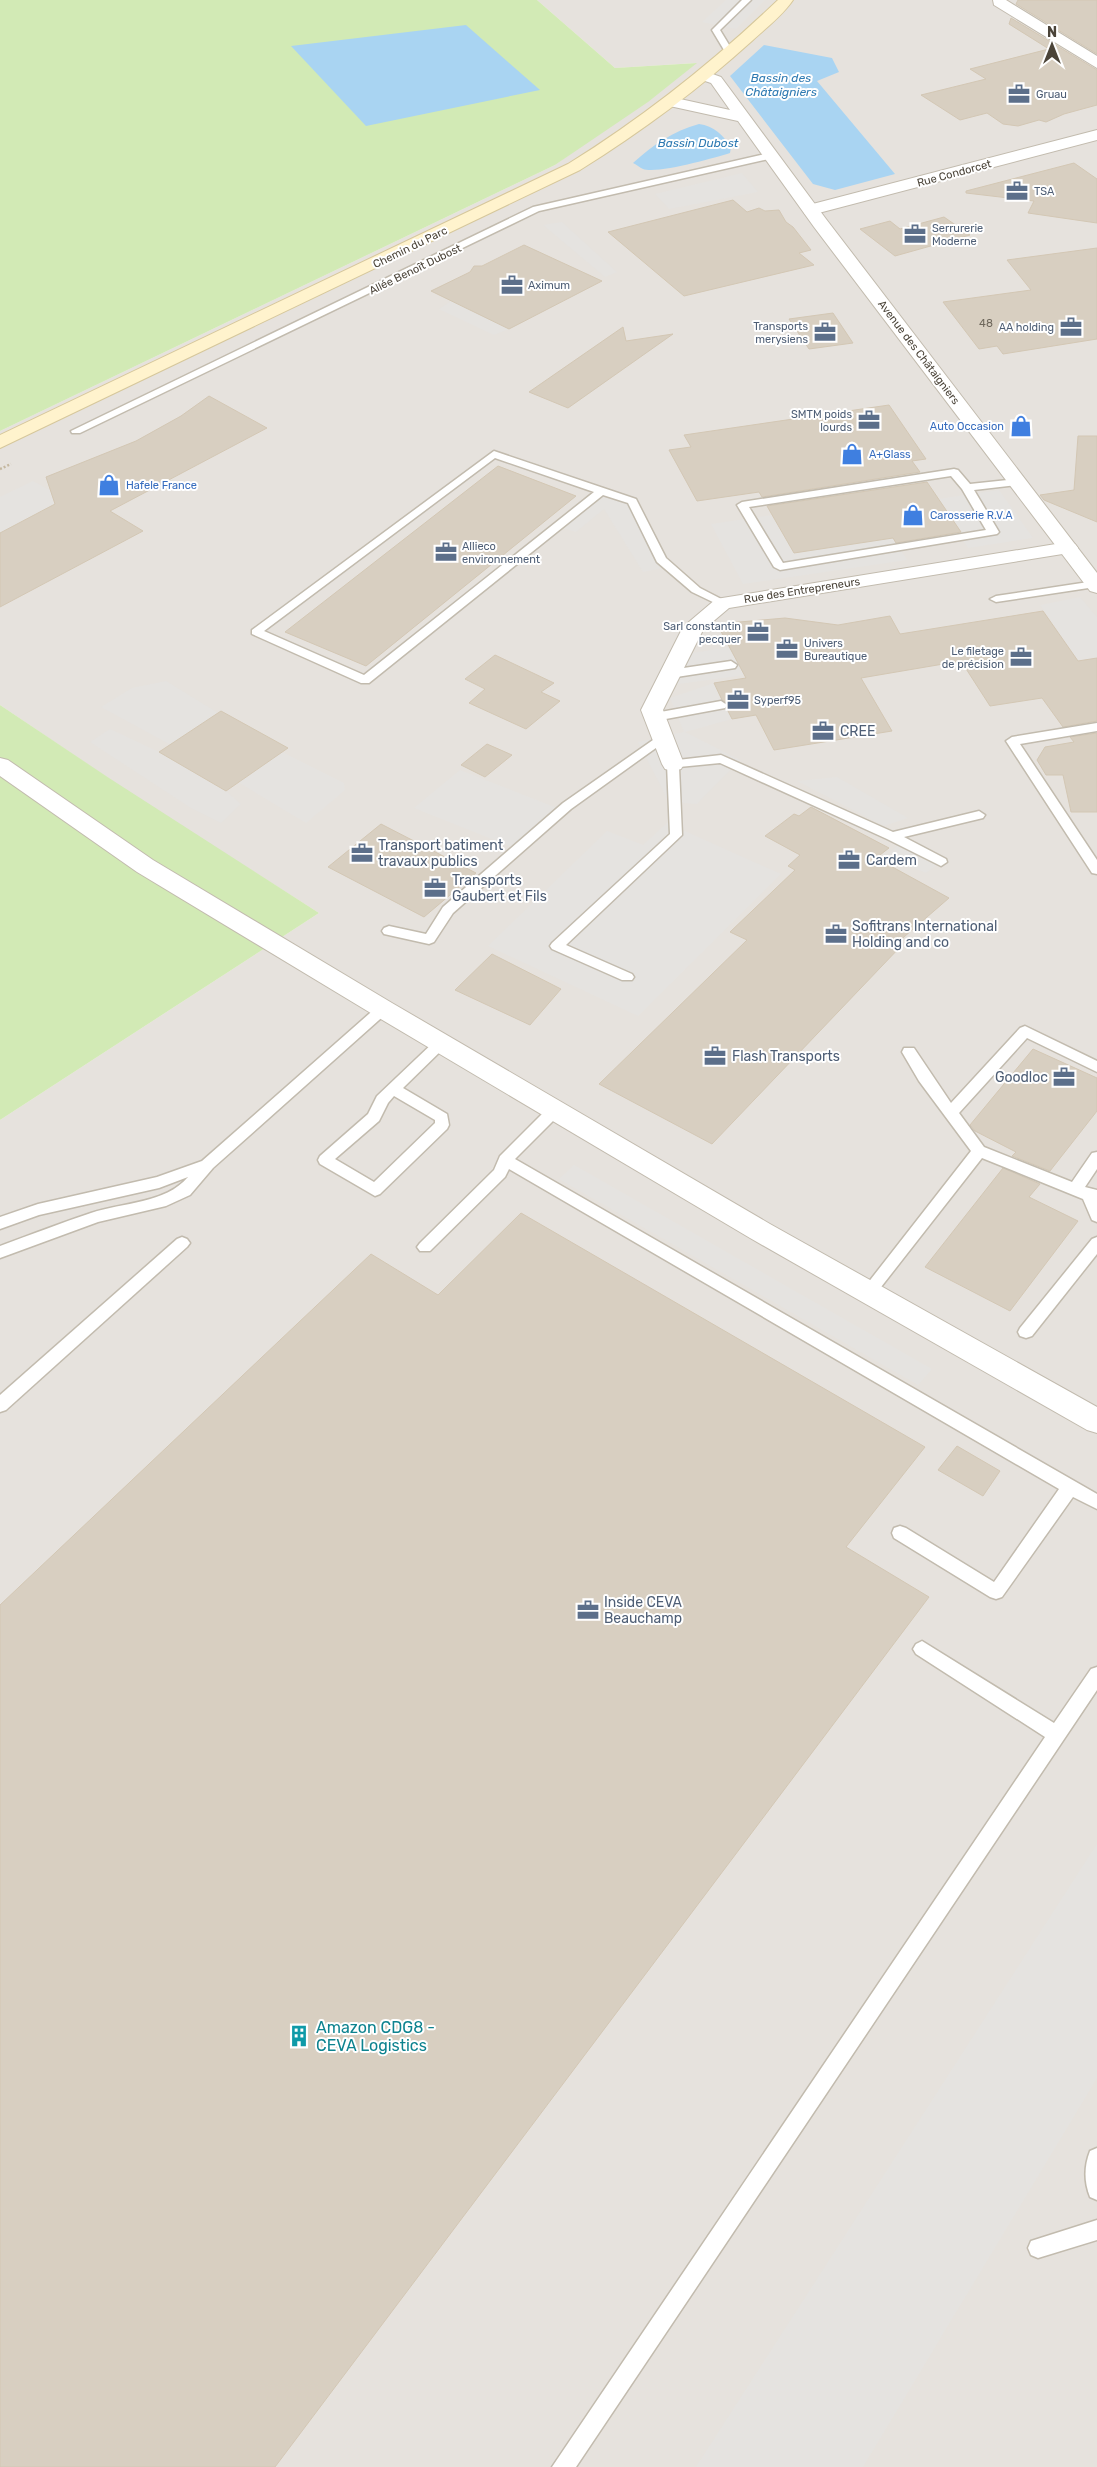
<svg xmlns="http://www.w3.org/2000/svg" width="1097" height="2467" font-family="Rubik,sans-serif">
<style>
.industrial{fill:#e6e2dd}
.green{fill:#d2eab5}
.parking{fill:#e5e3e0}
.water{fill:#a9d4f2}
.building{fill:#d8cfc1;stroke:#d3c7b4}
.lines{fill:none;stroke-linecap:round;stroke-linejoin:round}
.service-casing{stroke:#c2bbae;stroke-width:3}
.minor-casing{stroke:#c2bbae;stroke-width:2}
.tertiary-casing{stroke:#c2bbae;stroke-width:2}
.secondary-casing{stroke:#d6c79b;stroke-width:2}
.path{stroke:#c4b79f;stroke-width:2.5;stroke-dasharray:2 2;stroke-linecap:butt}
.service{fill:#fff;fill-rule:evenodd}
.minor{fill:#fff;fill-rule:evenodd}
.tertiary{fill:#fff;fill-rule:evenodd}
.secondary{fill:#fff3cd;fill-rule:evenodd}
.labels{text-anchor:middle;stroke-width:4;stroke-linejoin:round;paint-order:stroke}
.far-service-label{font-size:11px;fill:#4e5e75;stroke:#fff;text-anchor:start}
.far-street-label{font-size:11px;fill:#4b4439;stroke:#fff}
.number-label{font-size:11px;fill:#6e675b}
.far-shop-label{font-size:11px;fill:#366cbe;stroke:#fff;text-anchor:start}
.far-water-label{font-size:12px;font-style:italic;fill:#2e7ab2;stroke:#fff}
.service-label{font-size:14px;fill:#4e5e75;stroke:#fff;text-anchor:start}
.near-culture-label{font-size:16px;fill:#0d838f;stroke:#fff;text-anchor:start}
</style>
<rect width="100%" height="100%" fill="#f6f3ec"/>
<path class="industrial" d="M 537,0 L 1097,0 L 1097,2467 L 0,2467 L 0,1120 L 319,913 L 139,799 L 0,705 L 0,431 L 555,165 L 696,63 L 615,68 Z"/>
<g class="green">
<path d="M 0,0 L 537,0 L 615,68 L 697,63 L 648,102 L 555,165 L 0,431 Z"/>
<path d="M 0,705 L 109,778 L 319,913 L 0,1120 Z"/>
</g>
<g class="parking">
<path d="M 726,0 L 765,0 L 736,29 L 702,22 Z"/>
<path d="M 742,173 L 758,192 L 669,209 L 655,194 Z"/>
<path d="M 562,222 L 617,272 L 605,277 L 543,225 Z"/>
<path d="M 451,301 L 509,329 L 494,335 L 439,309 Z"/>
<path d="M 33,481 L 66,499 L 0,533 L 0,497 Z"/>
<path d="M 597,489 L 632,501 L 668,567 L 643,572 L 604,509 L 576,532 L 556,526 Z"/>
<path d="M 999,490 L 1033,538 L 968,548 L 938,499 Z"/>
<path d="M 772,515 L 794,553 L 893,538 L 907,560 L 743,584 L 711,524 Z"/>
<path d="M 1080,597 L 1097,617 L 1097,658 L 1078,661 L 1040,605 Z"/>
<path d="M 730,647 L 745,675 L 664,686 L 680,655 Z"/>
<path d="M 166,681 L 218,713 L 171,745 L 101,707 L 132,688 Z"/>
<path d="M 714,683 L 732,719 L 685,732 L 740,760 L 697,804 L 669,802 L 638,742 L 684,732 L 670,698 Z"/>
<path d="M 110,729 L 159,752 L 226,791 L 241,804 L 221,823 L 191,808 L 90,742 Z"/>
<path d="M 282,752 L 344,783 L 345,790 L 306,823 L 238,782 Z"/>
<path d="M 460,770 L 562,810 L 517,849 L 414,808 Z"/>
<path d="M 837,777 L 908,818 L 884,826 L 797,781 Z"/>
<path d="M 667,823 L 781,874 L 638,1016 L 488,946 L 607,831 L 643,845 Z"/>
<path d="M 901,841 L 941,862 L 926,873 L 886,857 Z"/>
<path d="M 574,1165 L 932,1369 L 918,1385 L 559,1179 Z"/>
<path d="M 1097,1844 L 1097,2078 L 863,2467 L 696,2467 Z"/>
</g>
<g class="water">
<path d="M 466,25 L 540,90 L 366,126 L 291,46 Z"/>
<path d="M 764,45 L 832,58 L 839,72 L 817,81 L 895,174 L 835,190 L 813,184 L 730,76 Z"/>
<path d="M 699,124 C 714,126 723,135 731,147 L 730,153 C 714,158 658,174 643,169 C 640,168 636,164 633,163 C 653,145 673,131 699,124 Z"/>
</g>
<g class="building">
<path d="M 1018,0 L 1097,0 L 1097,54 L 1016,4 Z"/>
<path d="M 1011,18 L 1097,70 L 1097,105 L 1064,114 L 1046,122 L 1039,120 L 1018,126 L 1003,124 L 987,113 L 960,120 L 921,95 L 986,79 L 970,69 L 1049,49 L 1009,24 Z"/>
<path d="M 1074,163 L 1097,179 L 1097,223 L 1028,213 L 1034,201 L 966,193 L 966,191 Z"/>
<path d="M 733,200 L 747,212 L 759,208 L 765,211 L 779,210 L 786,222 L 793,227 L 811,250 L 799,253 L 814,265 L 684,296 L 608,232 Z"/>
<path d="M 944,217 L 970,235 L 895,256 L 860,229 L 890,221 L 900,229 Z"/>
<path d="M 524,245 L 602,281 L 509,329 L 431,291 L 470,272 L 474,266 L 482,266 Z"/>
<path d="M 1097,248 L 1097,339 L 1003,354 L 997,346 L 979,349 L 943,302 L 1031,290 L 1007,260 Z"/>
<path d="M 833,313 L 853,343 L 809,349 L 789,319 Z"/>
<path d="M 623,327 L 626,341 L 673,334 L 568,408 L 529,392 Z"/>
<path d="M 209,396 L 267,428 L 110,511 L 143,531 L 0,607 L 0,533 L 55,504 L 46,477 L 136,441 L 181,416 Z"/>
<path d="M 889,405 L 926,459 L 912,461 L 920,472 L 762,497 L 759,492 L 697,501 L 669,450 L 691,447 L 684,435 Z"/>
<path d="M 1078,436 L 1097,436 L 1097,522 L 1044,500 L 1040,495 L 1074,490 Z"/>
<path d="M 498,466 L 576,496 L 366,666 L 285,632 Z"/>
<path d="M 927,482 L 961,532 L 896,543 L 893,538 L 794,553 L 767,506 Z"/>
<path d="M 1043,611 L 1078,661 L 1097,658 L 1097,721 L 1063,727 L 1042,698 L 990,706 L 961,661 L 861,678 L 892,731 L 774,750 L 756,715 L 732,719 L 727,709 L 729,705 L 722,700 L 714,683 L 746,678 L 717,624 L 785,618 L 838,625 L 890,616 L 900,634 Z"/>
<path d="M 495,655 L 554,683 L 541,692 L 560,701 L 526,729 L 469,703 L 485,689 L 465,679 Z"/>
<path d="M 221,711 L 288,748 L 226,791 L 159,752 Z"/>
<path d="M 1097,733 L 1097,812 L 1071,812 L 1063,775 L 1046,775 L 1037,760 L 1045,747 L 1074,742 L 1070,737 Z"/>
<path d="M 487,744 L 512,755 L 485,777 L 461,765 Z"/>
<path d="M 811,807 L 889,848 L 876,858 L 949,898 L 897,943 L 902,945 L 712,1144 L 599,1084 L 747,940 L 730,932 L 795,870 L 788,866 L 800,855 L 765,836 L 794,814 L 799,816 Z"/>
<path d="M 381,824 L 476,873 L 424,917 L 328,867 Z"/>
<path d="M 492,954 L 561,989 L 530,1025 L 455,990 Z"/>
<path d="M 1033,1049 L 1097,1078 L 1097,1111 L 1050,1171 L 1012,1156 L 1016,1152 L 975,1131 L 970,1125 Z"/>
<path d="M 1003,1168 L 1040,1184 L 1029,1197 L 1078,1221 L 1010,1311 L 925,1267 Z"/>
<path d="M 521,1213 L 925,1447 L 846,1547 L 929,1597 L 275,2467 L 0,2467 L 0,1605 L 371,1254 L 438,1295 Z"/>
<path d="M 957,1446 L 1000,1471 L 983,1496 L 938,1470 Z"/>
</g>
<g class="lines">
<g class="service-casing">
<g id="service">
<path d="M 742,0 L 751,0 L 720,30 L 734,53 L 727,55 L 712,30 Z"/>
<path d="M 770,153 L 774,156 L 773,158 L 539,211 L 80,433 L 72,433 L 71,431 L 533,207 Z"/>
<path d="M 494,451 L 636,499 L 666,558 L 700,588 L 729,603 L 723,606 L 719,605 L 692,592 L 657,562 L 628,503 L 603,495 L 369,683 L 361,683 L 252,634 L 252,630 ZM 495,458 L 594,492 L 364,675 L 264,631 Z"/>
<path d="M 954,469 L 958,470 L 970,484 L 1017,479 L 1022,482 L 1017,485 L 974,490 L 999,532 L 997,534 L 780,570 L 774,567 L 737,505 L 742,502 ZM 951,476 L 962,489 L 986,530 L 783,563 L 749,507 Z"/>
<path d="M 1095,581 L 1097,581 L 1097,587 L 1095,587 L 996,602 L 990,599 L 996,596 Z"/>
<path d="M 731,661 L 737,665 L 735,668 L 670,678 L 664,674 L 670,670 Z"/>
<path d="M 721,701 L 727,705 L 725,708 L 655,721 L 649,717 L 655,713 Z"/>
<path d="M 1097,723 L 1097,731 L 1020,744 L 1097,860 L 1097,874 L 1092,873 L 1006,741 L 1012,737 Z"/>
<path d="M 663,733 L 667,734 L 669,737 L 667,740 L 571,809 L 453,913 L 434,942 L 429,944 L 384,934 L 382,931 L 384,928 L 389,926 L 426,934 L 443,907 L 563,803 Z"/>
<path d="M 721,755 L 893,832 L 979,811 L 985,815 L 983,818 L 904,837 L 946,859 L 947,862 L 941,866 L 887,839 L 720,763 L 679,767 L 682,835 L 566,945 L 632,974 L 634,977 L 632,980 L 622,980 L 552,949 L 550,946 L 552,943 L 670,834 L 667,764 L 669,761 Z"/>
<path d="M 383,1004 L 388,1006 L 390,1009 L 388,1012 L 213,1168 L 190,1195 L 166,1206 L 98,1222 L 0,1258 L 0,1246 C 30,1235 61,1223 91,1213 C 123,1202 165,1204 188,1177 L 159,1188 L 39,1215 L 0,1229 L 0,1217 L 38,1204 L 157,1177 L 202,1161 L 378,1006 Z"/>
<path d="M 1025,1026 L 1097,1061 L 1097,1072 L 1027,1038 L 959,1113 L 984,1147 L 1072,1182 L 1092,1153 L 1097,1152 L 1097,1169 L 1085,1187 L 1097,1190 L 1097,1222 L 1092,1220 L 1083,1199 L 982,1158 L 874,1296 L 869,1298 L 864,1296 L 861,1292 L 864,1288 L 971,1151 L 919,1081 L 902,1052 L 904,1048 L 914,1048 L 951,1103 L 1020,1028 Z"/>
<path d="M 441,1038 L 448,1043 L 446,1046 L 403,1088 L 447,1114 L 449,1125 L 447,1129 L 380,1194 L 375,1196 L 320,1164 L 318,1160 L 320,1156 L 368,1114 L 377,1096 L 436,1040 ZM 394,1096 L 435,1120 L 435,1123 L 374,1182 L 335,1159 L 379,1121 L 388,1103 Z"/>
<path d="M 556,1104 L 563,1109 L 561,1113 L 515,1159 L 1097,1494 L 1097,1509 L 1073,1497 L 1002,1597 L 996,1599 L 990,1597 L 894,1538 L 892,1533 L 894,1528 L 900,1526 L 906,1528 L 994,1582 L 1059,1489 L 509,1169 L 505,1177 L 430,1251 L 420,1251 L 417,1247 L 420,1243 L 494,1170 L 500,1156 L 551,1105 Z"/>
<path d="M 182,1237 L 187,1239 L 190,1243 L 187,1247 L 6,1410 L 0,1412 L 0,1395 L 177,1239 Z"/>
<path d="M 1097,1237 L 1097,1254 L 1032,1336 L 1026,1338 L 1020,1336 L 1018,1332 L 1020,1328 L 1092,1239 Z"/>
<path d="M 922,1641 L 1054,1723 L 1091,1669 L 1097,1667 L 1097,1690 L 576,2467 L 552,2467 L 1045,1737 L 916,1654 L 913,1649 L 916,1644 Z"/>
<path d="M 1097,2148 L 1097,2200 L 1090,2197 C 1084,2182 1084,2166 1090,2151 Z"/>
<path d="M 1097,2220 L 1097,2240 L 1038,2258 L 1031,2255 L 1028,2248 L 1031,2241 Z"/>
</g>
</g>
<g class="minor-casing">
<g id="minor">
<path d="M 993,0 L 1006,0 L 1097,56 L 1097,68 L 994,5 Z"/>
<path d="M 1097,130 L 1097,140 L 811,215 L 805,214 L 803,210 L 805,206 Z"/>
<path d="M 1068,542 L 1075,544 L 1078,548 L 1075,552 L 729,608 L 703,630 L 663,710 L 684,764 L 681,769 L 673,771 L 665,769 L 662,764 L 641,710 L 683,627 L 716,599 Z"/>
</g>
</g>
<g class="tertiary-casing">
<g id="tertiary">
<path d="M 704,71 L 721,77 L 826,219 L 1097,573 L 1097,593 L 1090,591 L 814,227 L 738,121 L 665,105 L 663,102 L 671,97 L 730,110 L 711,83 L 699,79 L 696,76 Z"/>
<path d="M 0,758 L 8,760 L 153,860 L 392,1003 L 770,1224 L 1097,1407 L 1097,1433 L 1087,1430 L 750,1238 L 374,1015 L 137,872 L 0,776 Z"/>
</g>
</g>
<g class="secondary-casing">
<path id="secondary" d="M 778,0 L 793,0 C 783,15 766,28 753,40 C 699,89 641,132 580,170 L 0,448 L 0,435 L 568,164 C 644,117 713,62 778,0 Z"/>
</g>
<path class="path" d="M 0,469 L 11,464"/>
<use href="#service" class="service"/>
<use href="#minor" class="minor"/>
<use href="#tertiary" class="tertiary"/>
<use href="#secondary" class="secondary"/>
</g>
<defs>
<g id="office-bare" transform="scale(1.725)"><path d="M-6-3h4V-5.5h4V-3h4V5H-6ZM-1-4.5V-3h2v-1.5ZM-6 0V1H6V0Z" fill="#5c6f8a" stroke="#fff" stroke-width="2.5" paint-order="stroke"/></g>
<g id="shop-bare" transform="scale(1.725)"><path d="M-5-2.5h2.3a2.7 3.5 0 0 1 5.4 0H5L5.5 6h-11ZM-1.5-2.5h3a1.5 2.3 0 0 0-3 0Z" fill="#3f7fe0" stroke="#fff" stroke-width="2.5" paint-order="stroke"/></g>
<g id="building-bare" transform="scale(1.725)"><path d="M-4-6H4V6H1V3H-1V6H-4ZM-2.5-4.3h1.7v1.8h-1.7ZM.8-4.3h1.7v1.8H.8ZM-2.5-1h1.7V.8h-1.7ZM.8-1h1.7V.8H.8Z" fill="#0f9aa8" stroke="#fff" stroke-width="2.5" paint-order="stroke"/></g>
</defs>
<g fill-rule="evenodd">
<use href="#office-bare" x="1019" y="94"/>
<use href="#office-bare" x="1017" y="191"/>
<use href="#office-bare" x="915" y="234"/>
<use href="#office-bare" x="512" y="285"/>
<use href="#office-bare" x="1071" y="327"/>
<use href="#office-bare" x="825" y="332"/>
<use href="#office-bare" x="869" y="420"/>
<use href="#shop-bare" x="1021" y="426"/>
<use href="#shop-bare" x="852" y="454"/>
<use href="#shop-bare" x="109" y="485"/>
<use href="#shop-bare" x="913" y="515"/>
<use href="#office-bare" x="446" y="552"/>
<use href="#office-bare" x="758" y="632"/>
<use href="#office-bare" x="787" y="649"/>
<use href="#office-bare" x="1021" y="657"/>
<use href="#office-bare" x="738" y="700"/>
<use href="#office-bare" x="823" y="731"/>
<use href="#office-bare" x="362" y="853"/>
<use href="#office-bare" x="849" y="860"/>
<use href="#office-bare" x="435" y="888"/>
<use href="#office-bare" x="836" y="934"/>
<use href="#office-bare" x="715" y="1056"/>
<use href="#office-bare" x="1064" y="1077"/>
<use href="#office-bare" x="588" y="1610"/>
<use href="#building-bare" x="299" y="2036"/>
</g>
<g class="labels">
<g class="far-service-label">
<text x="1036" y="98">Gruau</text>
<text x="1034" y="195">TSA</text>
<text x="932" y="232">Serrurerie<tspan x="932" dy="13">Moderne</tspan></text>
<text x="528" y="289">Aximum</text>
<text x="808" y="330" text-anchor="end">Transports<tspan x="808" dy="13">merysiens</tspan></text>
<text x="1054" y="331" text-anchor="end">AA holding</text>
<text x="852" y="418" text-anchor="end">SMTM poids<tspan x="852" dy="13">lourds</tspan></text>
<text x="462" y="550">Allieco<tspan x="462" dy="13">environnement</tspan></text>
<text x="741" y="630" text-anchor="end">Sarl constantin<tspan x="741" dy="13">pecquer</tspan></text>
<text x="804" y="647">Univers<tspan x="804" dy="13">Bureautique</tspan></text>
<text x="1004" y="655" text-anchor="end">Le filetage<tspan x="1004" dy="13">de précision</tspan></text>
<text x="754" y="704">Syperf95</text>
</g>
<g class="far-street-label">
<text transform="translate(954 173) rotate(-15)" y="4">Rue Condorcet</text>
<text transform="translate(410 247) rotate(-26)" y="4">Chemin du Parc</text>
<text transform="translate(415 269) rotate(-26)" y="4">Allée Benoît Dubost</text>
<text transform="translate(919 352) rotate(53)" y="4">Avenue des Châtaigniers</text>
<text transform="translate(802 590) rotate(-9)" y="4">Rue des Entrepreneurs</text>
</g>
<g class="number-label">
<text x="986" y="327">48</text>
</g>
<g class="far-shop-label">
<text x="1004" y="430" text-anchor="end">Auto Occasion</text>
<text x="869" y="458">A+Glass</text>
<text x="126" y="489">Hafele France</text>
<text x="930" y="519">Carosserie R.V.A</text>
</g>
<g class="far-water-label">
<text x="781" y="82">Bassin des<tspan x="781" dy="14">Châtaigniers</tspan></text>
<text x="698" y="147">Bassin Dubost</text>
</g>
<g class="service-label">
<text x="840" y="736">CREE</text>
<text x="378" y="850">Transport batiment<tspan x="378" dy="16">travaux publics</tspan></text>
<text x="866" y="865">Cardem</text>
<text x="452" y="885">Transports<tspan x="452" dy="16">Gaubert et Fils</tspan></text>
<text x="852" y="931">Sofitrans International<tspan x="852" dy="16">Holding and co</tspan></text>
<text x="732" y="1061">Flash Transports</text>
<text x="1048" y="1082" text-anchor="end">Goodloc</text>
<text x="604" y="1607">Inside CEVA<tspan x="604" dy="16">Beauchamp</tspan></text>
</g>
<g class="near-culture-label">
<text x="316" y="2033">Amazon CDG8 -<tspan x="316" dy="18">CEVA Logistics</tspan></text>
</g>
</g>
<g transform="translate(1052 45)" stroke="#ffffff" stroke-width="4" paint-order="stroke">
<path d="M0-4L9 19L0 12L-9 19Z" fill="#4b4439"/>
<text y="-8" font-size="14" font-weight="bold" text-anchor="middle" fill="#4b4439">N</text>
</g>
</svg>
